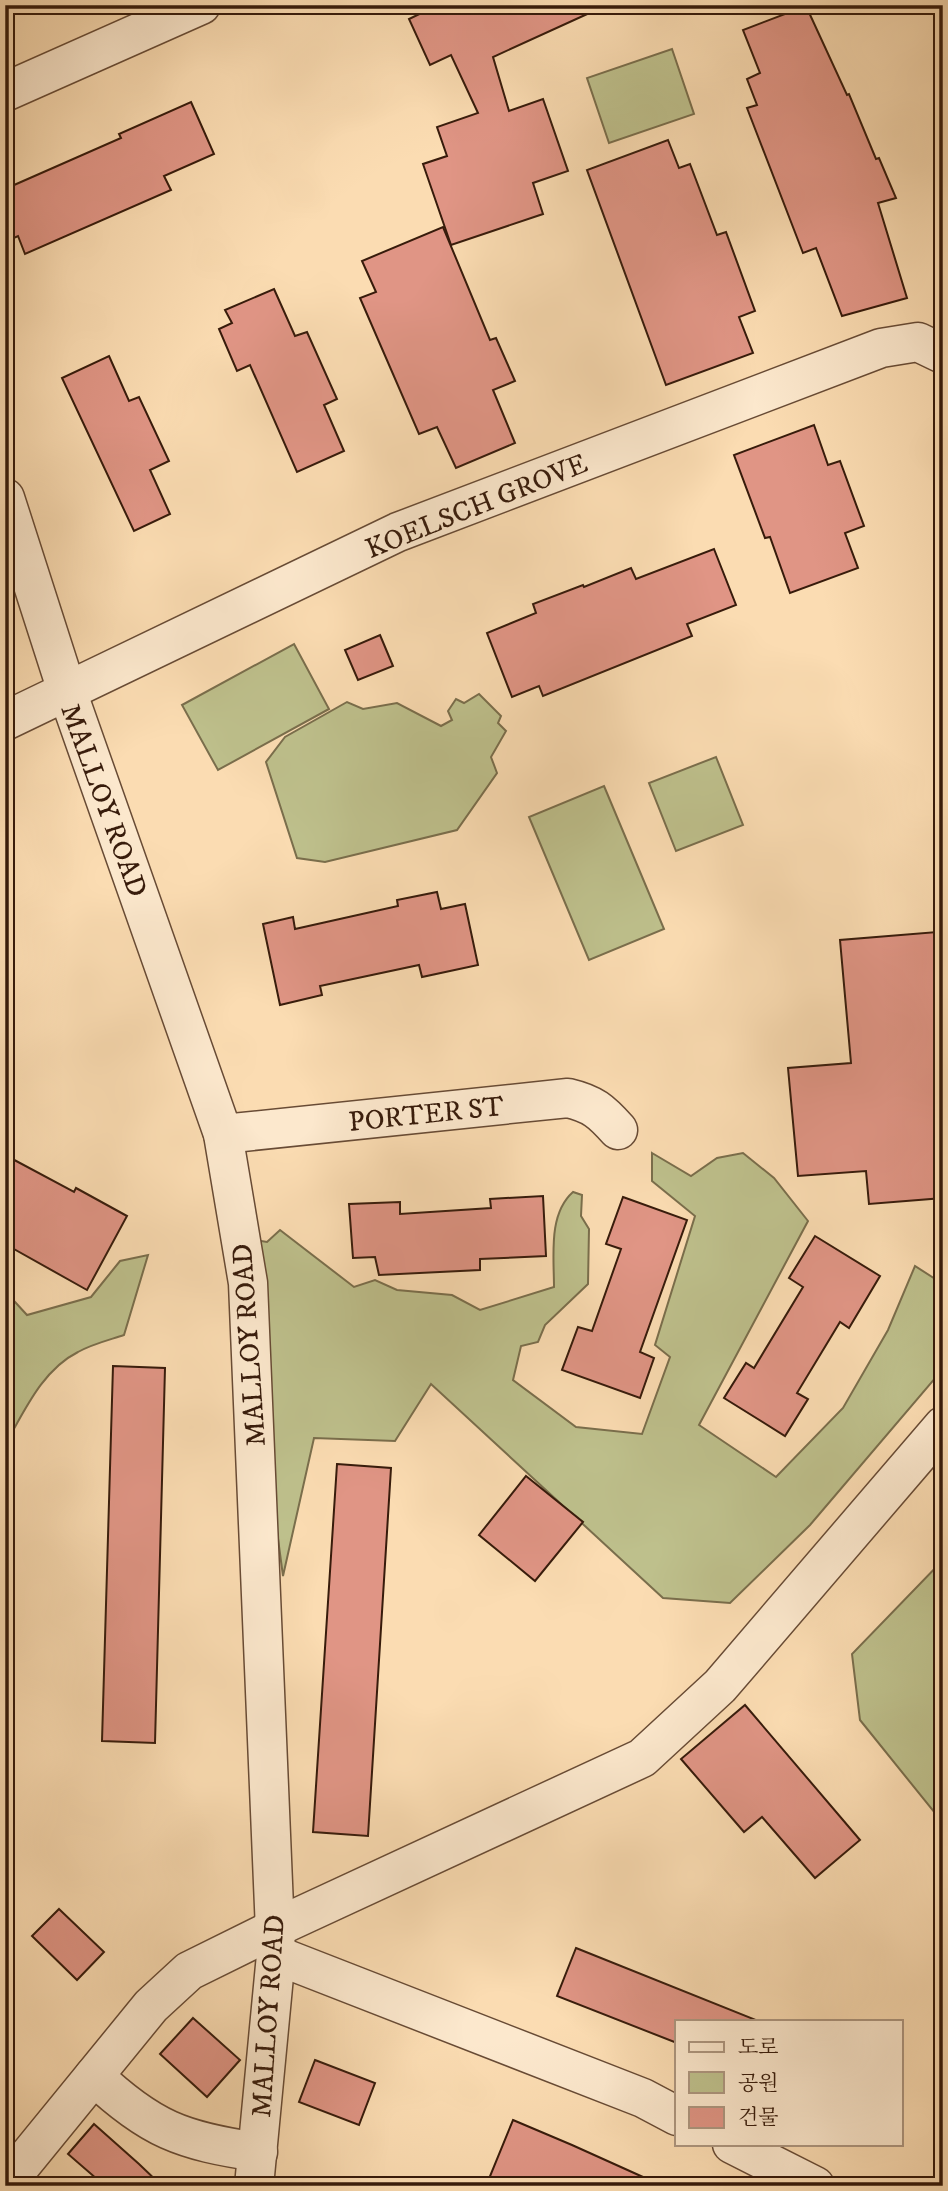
<svg xmlns="http://www.w3.org/2000/svg" width="948" height="2191" font-family="'IM FELL DW Pica','Noto Serif KR',serif">
<style>
.green{fill:#bec08c;stroke:#7a6e4c;stroke-width:2}
.building{fill:#e09585;stroke:#371b0b;stroke-width:2}
.lines{fill:none;stroke-linecap:round;stroke-linejoin:round}
.minor-casing{stroke:#684b35;stroke-width:41}
.minor{stroke:#fce8cd;stroke-width:38}
.labels{text-anchor:middle;stroke-width:7;stroke-linejoin:round;paint-order:stroke}
.street-label{font-size:28px;fill:#371b0b;stroke:#fce8cd}
</style>
<rect width="100%" height="100%" fill="#fbdcb2"/>
<filter id="stains"><feTurbulence type="fractalNoise" baseFrequency=".00286" numOctaves="4"/><feColorMatrix values="0 0 0 0 .2 0 0 0 0 .09 0 0 0 0 .02 0 0 0 .5 -.17"/></filter>
<radialGradient id="worn" r=".72"><stop offset=".6" stop-color="#630" stop-opacity="0"/><stop offset="1" stop-color="#630" stop-opacity=".3"/></radialGradient>
<g class="green">
<path d="M 672,49 L 694,114 L 609,143 L 587,78 Z"/>
<path d="M 294,644 L 329,709 L 218,770 L 182,705 Z"/>
<path d="M 479,694 L 501,716 L 498,723 L 506,731 L 491,757 L 497,773 L 457,830 L 325,862 L 297,858 L 266,762 L 285,737 L 347,702 L 363,709 L 397,703 L 441,726 L 452,720 L 448,711 L 456,699 L 464,703 Z"/>
<path d="M 716,757 L 743,825 L 676,851 L 649,783 Z"/>
<path d="M 604,786 L 664,929 L 589,960 L 529,817 Z"/>
<path d="M 652,1153 L 691,1176 L 717,1158 L 743,1153 L 774,1178 L 808,1221 L 699,1425 L 776,1477 L 843,1408 L 888,1330 L 915,1266 L 943,1284 L 943,1369 L 810,1525 L 730,1603 L 663,1598 L 431,1384 L 395,1441 L 314,1438 L 283,1576 L 270,1479 L 255,1240 L 267,1242 L 280,1230 L 354,1287 L 375,1280 L 397,1290 L 452,1295 L 480,1310 L 554,1287 C 554,1256 548,1214 573,1192 L 582,1195 L 581,1216 L 589,1229 L 588,1284 L 545,1325 L 538,1342 L 521,1346 L 513,1380 L 576,1427 L 642,1434 L 670,1357 L 655,1345 L 695,1216 L 652,1181 Z"/>
<path d="M 148,1255 L 124,1335 C 109,1340 92,1344 78,1352 C 42,1370 24,1412 5,1445 L 5,1291 L 27,1315 L 91,1297 L 120,1261 Z"/>
<path d="M 943,1560 L 943,1823 L 860,1720 L 852,1654 Z"/>
</g>
<g class="building">
<path d="M 438,5 L 607,5 L 493,57 L 509,111 L 543,99 L 568,171 L 533,183 L 543,214 L 451,245 L 423,164 L 447,156 L 437,127 L 478,113 L 451,55 L 430,65 L 409,19 Z"/>
<path d="M 806,6 L 847,95 L 849,94 L 876,159 L 879,158 L 896,198 L 878,203 L 907,298 L 842,316 L 816,248 L 803,253 L 747,108 L 757,105 L 747,79 L 760,73 L 743,30 Z"/>
<path d="M 191,102 L 214,154 L 164,176 L 171,190 L 25,254 L 18,236 L 5,242 L 5,189 L 121,138 L 119,134 Z"/>
<path d="M 668,140 L 679,168 L 690,164 L 717,235 L 726,232 L 755,311 L 739,317 L 753,353 L 666,385 L 587,170 Z"/>
<path d="M 443,227 L 490,340 L 496,338 L 515,381 L 493,390 L 515,443 L 456,468 L 437,427 L 419,434 L 360,298 L 376,292 L 362,261 Z"/>
<path d="M 274,289 L 295,336 L 307,332 L 337,399 L 324,405 L 344,451 L 297,472 L 250,365 L 237,371 L 219,329 L 232,323 L 225,310 Z"/>
<path d="M 109,356 L 129,401 L 139,397 L 169,461 L 150,470 L 170,514 L 134,531 L 62,378 Z"/>
<path d="M 814,425 L 828,465 L 840,461 L 864,526 L 845,533 L 858,568 L 790,593 L 770,537 L 765,538 L 734,455 Z"/>
<path d="M 714,549 L 736,605 L 687,624 L 692,636 L 543,696 L 539,686 L 512,697 L 487,633 L 536,613 L 533,604 L 583,585 L 584,587 L 631,568 L 636,579 Z"/>
<path d="M 380,635 L 393,666 L 358,680 L 345,650 Z"/>
<path d="M 437,892 L 441,909 L 465,904 L 478,965 L 422,977 L 419,965 L 320,986 L 322,995 L 280,1005 L 263,924 L 293,917 L 295,929 L 398,906 L 397,900 Z"/>
<path d="M 937,932 L 937,940 L 943,939 L 943,1198 L 869,1204 L 866,1171 L 798,1176 L 788,1068 L 851,1063 L 840,940 Z"/>
<path d="M 5,1155 L 74,1192 L 76,1188 L 127,1216 L 87,1290 L 5,1244 Z"/>
<path d="M 543,1196 L 546,1256 L 480,1259 L 480,1270 L 379,1275 L 375,1257 L 353,1258 L 349,1204 L 400,1202 L 400,1214 L 491,1208 L 490,1199 Z"/>
<path d="M 623,1197 L 687,1220 L 640,1352 L 654,1358 L 640,1398 L 562,1370 L 578,1327 L 592,1331 L 621,1249 L 606,1244 Z"/>
<path d="M 815,1236 L 880,1276 L 849,1328 L 840,1322 L 797,1393 L 808,1399 L 785,1436 L 724,1398 L 746,1363 L 754,1368 L 803,1287 L 789,1278 Z"/>
<path d="M 113,1366 L 165,1368 L 155,1743 L 102,1741 Z"/>
<path d="M 337,1464 L 391,1468 L 368,1836 L 313,1832 Z"/>
<path d="M 526,1476 L 583,1522 L 535,1581 L 479,1535 Z"/>
<path d="M 745,1705 L 860,1840 L 815,1878 L 762,1817 L 744,1832 L 681,1759 Z"/>
<path d="M 59,1909 L 104,1952 L 77,1980 L 32,1936 Z"/>
<path d="M 576,1948 L 756,2020 L 755,2021 L 677,2021 L 677,2043 L 557,1996 Z"/>
<path d="M 193,2018 L 240,2060 L 207,2097 L 160,2054 Z"/>
<path d="M 315,2060 L 375,2083 L 359,2125 L 299,2102 Z"/>
<path d="M 513,2120 L 572,2145 L 663,2186 L 486,2186 Z"/>
<path d="M 94,2124 L 139,2164 L 162,2186 L 105,2186 L 68,2154 Z"/>
</g>
<g class="lines">
<g class="minor-casing">
<g id="minor">
<path d="M 5,92 L 201,5"/>
<path d="M 5,498 L 67,691 L 223,1134 L 248,1283 L 276,1955 L 254,2186"/>
<path d="M 5,721 L 398,532 L 881,348 L 918,342 L 943,354"/>
<path d="M 223,1134 L 568,1098 C 593,1104 601,1111 618,1130"/>
<path d="M 276,1955 L 643,2098 L 677,2116"/>
<path d="M 94,2076 C 150,2129 182,2141 258,2152"/>
<path d="M 732,2144 L 815,2186"/>
<path d="M 5,2185 L 151,2006 L 189,1971 L 290,1921 L 642,1758 L 720,1686 L 943,1426"/>
</g>
</g>
<use href="#minor" class="minor"/>
</g>
<g class="labels">
<g class="street-label">
<text transform="translate(476 505) rotate(-22)" y="10">KOELSCH GROVE</text>
<text transform="translate(105 800) rotate(70)" y="10">MALLOY ROAD</text>
<text transform="translate(426 1113) rotate(-6)" y="10">PORTER ST</text>
<text transform="translate(248 1345) rotate(-94)" y="10">MALLOY ROAD</text>
<text transform="translate(267 2016) rotate(-86)" y="10">MALLOY ROAD</text>
</g>
</g>
<rect width="948" height="2191" fill="none" stroke="#fbdcb2" stroke-width="28"/>
<rect x="7" y="7" width="934" height="2177" fill="none" stroke="#371b0b" stroke-width="3.5"/>
<rect x="14" y="14" width="920" height="2163" fill="none" stroke="#371b0b" stroke-width="2"/>
<rect x="675" y="2020" width="228" height="126" fill="#fce8cd" stroke="#ad967f" stroke-width="2"/>
<rect x="689" y="2042" width="35" height="10" fill="#fce8cd" stroke="#ad967f" stroke-width="2"/>
<text x="738" y="2054" font-size="21" fill="#371b0b">도로</text>
<rect x="689" y="2072" width="35" height="21" fill="#bec08c" stroke="#ad967f" stroke-width="2"/>
<text x="738" y="2090" font-size="21" fill="#371b0b">공원</text>
<rect x="689" y="2107" width="35" height="21" fill="#e09585" stroke="#ad967f" stroke-width="2"/>
<text x="738" y="2124" font-size="21" fill="#371b0b">건물</text>
<rect width="100%" height="100%" filter="url(#stains)"/>
<rect width="100%" height="100%" fill="url(#worn)"/>
</svg>
